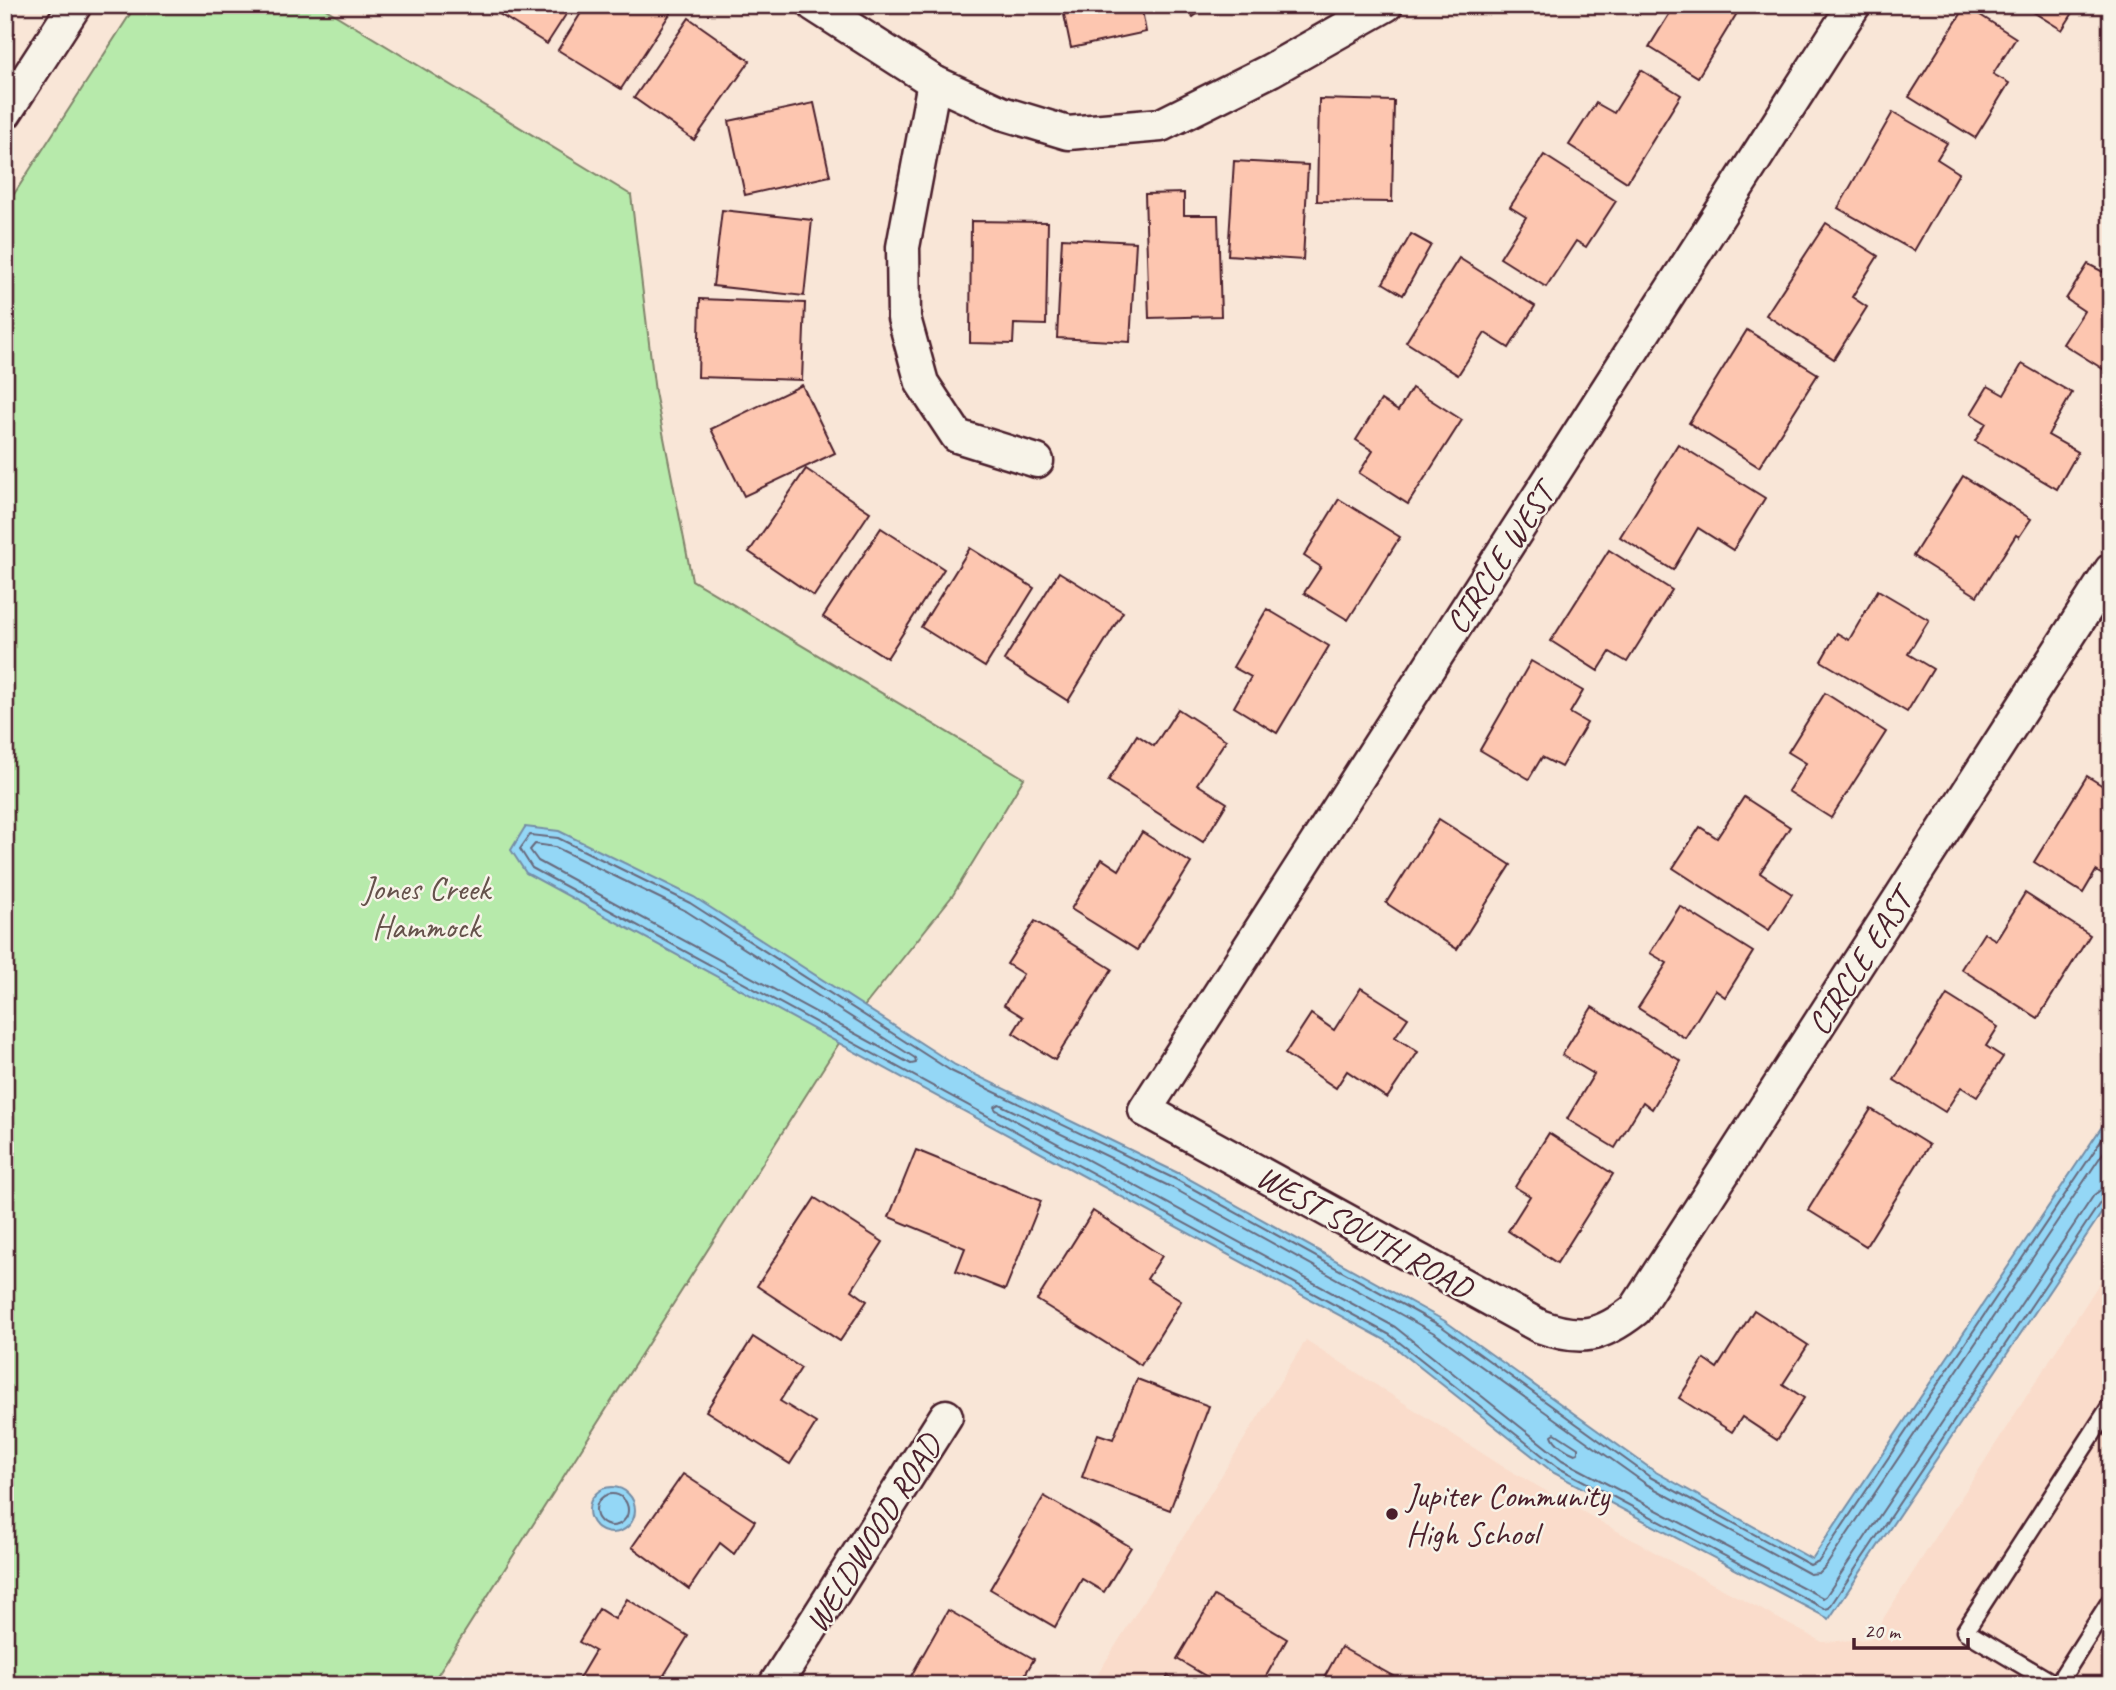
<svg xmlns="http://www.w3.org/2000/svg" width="2116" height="1690" font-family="Caveat,sans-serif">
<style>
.built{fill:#fadccb}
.green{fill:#b7eaab;stroke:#80846b;stroke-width:2}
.water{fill:#94d7f6;stroke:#768da5;stroke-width:2}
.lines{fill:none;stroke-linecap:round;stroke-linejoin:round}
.shore{stroke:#68697c;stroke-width:2}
.building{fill:#fdc6b0;stroke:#4a1f2b;stroke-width:2}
.service-casing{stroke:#4a1f2b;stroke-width:21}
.minor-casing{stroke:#4a1f2b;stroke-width:37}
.service{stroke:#f7f3e8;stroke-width:16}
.minor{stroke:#f7f3e8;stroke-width:32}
.poi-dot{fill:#4a1f2b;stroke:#f7f3e8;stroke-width:2.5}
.labels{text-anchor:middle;stroke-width:5;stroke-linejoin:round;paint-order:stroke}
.street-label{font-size:33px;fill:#4a1f2b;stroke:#f7f3e8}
.park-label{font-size:33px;fill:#65524b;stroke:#f7f3e8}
.poi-label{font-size:33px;fill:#4a1f2b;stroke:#f7f3e8;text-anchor:start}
</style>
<rect width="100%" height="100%" fill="#f9e6d7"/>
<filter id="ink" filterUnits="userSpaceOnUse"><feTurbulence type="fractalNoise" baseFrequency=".0143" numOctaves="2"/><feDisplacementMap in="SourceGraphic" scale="14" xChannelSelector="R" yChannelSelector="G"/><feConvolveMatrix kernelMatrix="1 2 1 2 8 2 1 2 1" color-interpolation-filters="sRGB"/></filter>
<g filter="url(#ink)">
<path class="built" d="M 2111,1265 L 2111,1685 L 1091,1685 L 1306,1340 L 1502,1466 L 1672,1562 L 1822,1642 L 1870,1639 Z"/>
<path class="green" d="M 136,5 L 319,5 L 631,195 L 655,392 L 692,580 L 1024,778 L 953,895 L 855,1018 L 431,1685 L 5,1685 L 5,208 Z"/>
<g class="water">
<path d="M 525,827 L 559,831 L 694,897 L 955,1065 L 1180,1174 L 1445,1321 L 1654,1471 L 1812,1559 L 2111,1113 L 2111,1199 L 1829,1619 L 1554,1473 L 1387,1341 L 526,873 L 511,850 Z"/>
<circle cx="612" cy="1510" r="23"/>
</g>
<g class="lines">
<g class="shore">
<path d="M 535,844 L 555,847 L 686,911 L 915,1058 L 916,1063 L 911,1064 L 538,861 L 530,850 Z"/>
<path d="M 2111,1126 L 1819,1561 L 1810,1565 L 1650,1477 L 1441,1326 L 1177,1180 L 951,1071 L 690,903 L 558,838 L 530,835 L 520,849 L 532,868 L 1390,1335 L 1557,1467 L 1825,1609 L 1829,1608 L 2102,1200 L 2111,1197"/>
<path d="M 2111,1141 L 1826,1566 L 1819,1573 L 1810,1574 L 1646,1484 L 1436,1334 L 1173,1188 L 999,1104 L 994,1107 L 996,1110 L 1395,1327 L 1562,1460 L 1823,1598 L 1826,1596 L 2094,1195 L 2102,1189 L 2111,1188"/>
<path d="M 1555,1433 L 1578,1448 L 1578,1453 L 1575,1454 C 1567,1451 1554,1443 1552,1435 Z"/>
<circle cx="612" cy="1510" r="16"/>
</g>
</g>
<g class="building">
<path d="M 485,5 L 572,5 L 547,44 Z"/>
<path d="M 586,5 L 667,5 L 673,9 L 621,89 L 558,50 Z"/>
<path d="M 1062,5 L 1141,5 L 1146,32 L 1071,48 Z"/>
<path d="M 1185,5 L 1209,5 L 1193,17 Z"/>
<path d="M 1668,5 L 1742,5 L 1698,77 L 1649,47 L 1673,8 Z"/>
<path d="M 2022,5 L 2078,5 L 2062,30 Z"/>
<path d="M 1966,6 L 2016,38 L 1993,74 L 2009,83 L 1975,138 L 1909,97 Z"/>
<path d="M 689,18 L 750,61 L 694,140 L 634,98 Z"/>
<path d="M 1641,70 L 1681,95 L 1627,182 L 1569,145 L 1596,103 L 1614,113 Z"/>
<path d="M 1319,99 L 1394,101 L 1392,202 L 1317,201 Z"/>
<path d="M 814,103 L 830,176 L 745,195 L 729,121 Z"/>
<path d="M 1893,112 L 1947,143 L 1937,159 L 1959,173 L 1914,251 L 1838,208 Z"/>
<path d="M 1544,155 L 1616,201 L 1586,247 L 1576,241 L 1546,287 L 1500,258 L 1526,217 L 1510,207 Z"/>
<path d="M 1234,161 L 1308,165 L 1303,260 L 1228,255 Z"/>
<path d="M 1184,193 L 1184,215 L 1218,215 L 1221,316 L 1149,318 L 1145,194 Z"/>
<path d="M 722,210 L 812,220 L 804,296 L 713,286 Z"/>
<path d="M 971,221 L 1048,222 L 1046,325 L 1014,324 L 1013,344 L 970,343 Z"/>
<path d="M 1826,223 L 1878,256 L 1852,297 L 1867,307 L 1834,359 L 1766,315 Z"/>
<path d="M 1411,234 L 1431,245 L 1403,295 L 1383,283 Z"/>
<path d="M 1062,238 L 1136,242 L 1130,342 L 1057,338 Z"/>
<path d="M 1459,258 L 1535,306 L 1509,348 L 1485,333 L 1458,375 L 1406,342 Z"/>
<path d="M 2088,264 L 2111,276 L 2111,374 L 2063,344 L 2084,311 L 2066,299 Z"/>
<path d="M 700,299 L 805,303 L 802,380 L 698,377 Z"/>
<path d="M 1747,330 L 1818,374 L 1759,467 L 1689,423 Z"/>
<path d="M 2022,364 L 2072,393 L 2048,435 L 2078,452 L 2057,489 L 1975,441 L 1986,423 L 1971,414 L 1988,386 L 2004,395 Z"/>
<path d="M 802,385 L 835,453 L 744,496 L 711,429 Z"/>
<path d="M 1412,388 L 1462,420 L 1408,504 L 1359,473 L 1373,451 L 1356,440 L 1381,400 L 1398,411 Z"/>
<path d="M 1678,444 L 1765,498 L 1733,550 L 1698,528 L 1673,570 L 1620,537 Z"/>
<path d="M 806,469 L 870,512 L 814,596 L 749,552 Z"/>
<path d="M 1963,476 L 2031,519 L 2019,537 L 2016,535 L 1977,596 L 1913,556 Z"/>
<path d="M 1339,499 L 1400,537 L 1348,620 L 1304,593 L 1321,567 L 1304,556 Z"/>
<path d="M 881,528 L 944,569 L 887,658 L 823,617 Z"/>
<path d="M 970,548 L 1034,588 L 985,667 L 921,627 Z"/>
<path d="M 1609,550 L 1672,590 L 1627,662 L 1610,652 L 1598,671 L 1551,641 Z"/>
<path d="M 1059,572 L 1123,612 L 1068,701 L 1004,660 Z"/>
<path d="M 1878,590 L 1929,620 L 1908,654 L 1933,669 L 1907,712 L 1821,661 L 1837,633 L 1849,640 Z"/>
<path d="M 1267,609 L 1329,646 L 1277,733 L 1234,707 L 1251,677 L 1233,667 Z"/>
<path d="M 1531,661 L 1583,691 L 1570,713 L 1587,723 L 1561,767 L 1542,757 L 1529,779 L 1480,750 Z"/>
<path d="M 1825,693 L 1886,732 L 1831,818 L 1788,791 L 1806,763 L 1788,752 Z"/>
<path d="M 1178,709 L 1226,740 L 1197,784 L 1227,803 L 1203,842 L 1108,781 L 1137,735 L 1154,746 Z"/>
<path d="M 2087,776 L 2111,791 L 2111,880 L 2096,871 L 2083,893 L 2034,862 Z"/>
<path d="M 1744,797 L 1790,827 L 1760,873 L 1792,894 L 1769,930 L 1673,868 L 1700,827 L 1717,838 Z"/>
<path d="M 1439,819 L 1511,865 L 1457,949 L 1386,903 Z"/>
<path d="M 1142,832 L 1191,863 L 1137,950 L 1071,909 L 1102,859 L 1119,870 Z"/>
<path d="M 2025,893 L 2090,935 L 2038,1018 L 1961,969 L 1984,933 L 1996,940 Z"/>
<path d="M 1680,906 L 1753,952 L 1725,997 L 1715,990 L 1685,1038 L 1638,1008 L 1667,963 L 1650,953 Z"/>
<path d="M 1035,921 L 1112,969 L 1055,1060 L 1013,1033 L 1023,1017 L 1004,1005 L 1023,974 L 1007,964 Z"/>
<path d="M 1361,988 L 1408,1018 L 1395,1037 L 1418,1052 L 1387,1098 L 1347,1071 L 1336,1088 L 1285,1054 L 1311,1014 L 1334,1030 Z"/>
<path d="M 1947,995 L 1998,1027 L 1986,1046 L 2003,1057 L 1977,1097 L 1961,1087 L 1945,1112 L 1894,1080 Z"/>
<path d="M 1592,1007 L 1681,1061 L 1652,1109 L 1643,1102 L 1615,1148 L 1567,1119 L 1594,1074 L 1562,1055 Z"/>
<path d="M 1871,1109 L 1929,1145 L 1866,1246 L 1808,1210 Z"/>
<path d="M 1549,1133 L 1613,1174 L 1557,1263 L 1508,1231 L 1530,1196 L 1515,1187 Z"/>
<path d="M 916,1150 L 1041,1201 L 1005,1290 L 956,1271 L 965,1248 L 889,1217 Z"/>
<path d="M 815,1198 L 883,1242 L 852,1290 L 867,1301 L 840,1341 L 757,1286 Z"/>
<path d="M 1093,1211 L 1162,1256 L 1147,1279 L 1181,1301 L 1141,1365 L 1037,1300 Z"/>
<path d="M 1754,1310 L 1808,1345 L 1783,1384 L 1804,1398 L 1777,1440 L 1742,1417 L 1732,1432 L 1679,1398 L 1704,1359 L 1717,1368 Z"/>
<path d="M 753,1337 L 801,1368 L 780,1401 L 816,1423 L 790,1464 L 706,1411 Z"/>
<path d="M 1137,1379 L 1209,1406 L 1170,1510 L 1082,1477 L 1098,1434 L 1113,1439 Z"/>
<path d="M 683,1474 L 755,1521 L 734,1554 L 720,1543 L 689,1589 L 632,1547 Z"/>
<path d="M 1044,1496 L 1131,1547 L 1104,1592 L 1082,1579 L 1055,1627 L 990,1589 Z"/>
<path d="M 1214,1596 L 1287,1639 L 1261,1685 L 1221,1685 L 1177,1659 Z"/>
<path d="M 627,1599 L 688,1636 L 658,1685 L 575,1685 L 595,1651 L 579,1642 L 599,1609 L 615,1619 Z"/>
<path d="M 948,1610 L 1034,1659 L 1019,1685 L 906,1685 Z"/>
<path d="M 1341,1647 L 1409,1685 L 1320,1685 Z"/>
<path d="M 1168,1676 L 1183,1685 L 1163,1685 Z"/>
</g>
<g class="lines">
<g class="service-casing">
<g id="service">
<path d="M 2056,1685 L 1965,1631 L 2111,1405"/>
<path d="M 2057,1685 L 2111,1600"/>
</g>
</g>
<g class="minor-casing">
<g id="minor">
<path d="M 814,5 L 934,82 L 1002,113 L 1068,133 L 1161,125 L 1271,70 L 1386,5"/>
<path d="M 1854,5 L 1145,1110 L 1539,1326 C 1580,1341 1601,1337 1635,1310 L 2111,570"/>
<path d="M 934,82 L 903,247 L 904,318 L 922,383 L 957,436 L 1037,461"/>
<path d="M 5,113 L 75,5"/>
<path d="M 775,1685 L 946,1416"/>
</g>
</g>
<use href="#service" class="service"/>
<use href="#minor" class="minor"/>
</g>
</g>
<circle class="poi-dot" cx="1392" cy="1514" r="7"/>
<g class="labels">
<g class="street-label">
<text transform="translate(1499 558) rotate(-57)" y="12">CIRCLE WEST</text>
<text transform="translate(1859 962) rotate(-57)" y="12">CIRCLE EAST</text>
<text transform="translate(1365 1231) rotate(29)" y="12">WEST SOUTH ROAD</text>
<text transform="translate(872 1533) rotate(-58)" y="12">WELDWOOD ROAD</text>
</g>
<g class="park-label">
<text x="426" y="900">Jones Creek<tspan x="426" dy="38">Hammock</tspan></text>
</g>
<g class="poi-label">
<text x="1406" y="1507">Jupiter Community<tspan x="1406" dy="38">High School</tspan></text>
</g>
</g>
<rect width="2116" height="1690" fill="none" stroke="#f7f3e8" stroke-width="28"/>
<rect x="14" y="14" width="2088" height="1662" fill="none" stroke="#4a1f2b" stroke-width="2.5" filter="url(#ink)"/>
<path d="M1854 1638v10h114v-10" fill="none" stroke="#4a1f2b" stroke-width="3.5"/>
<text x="1864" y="1638" font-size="21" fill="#4a1f2b" stroke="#f7f3e8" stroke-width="5" paint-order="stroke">20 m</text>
</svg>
